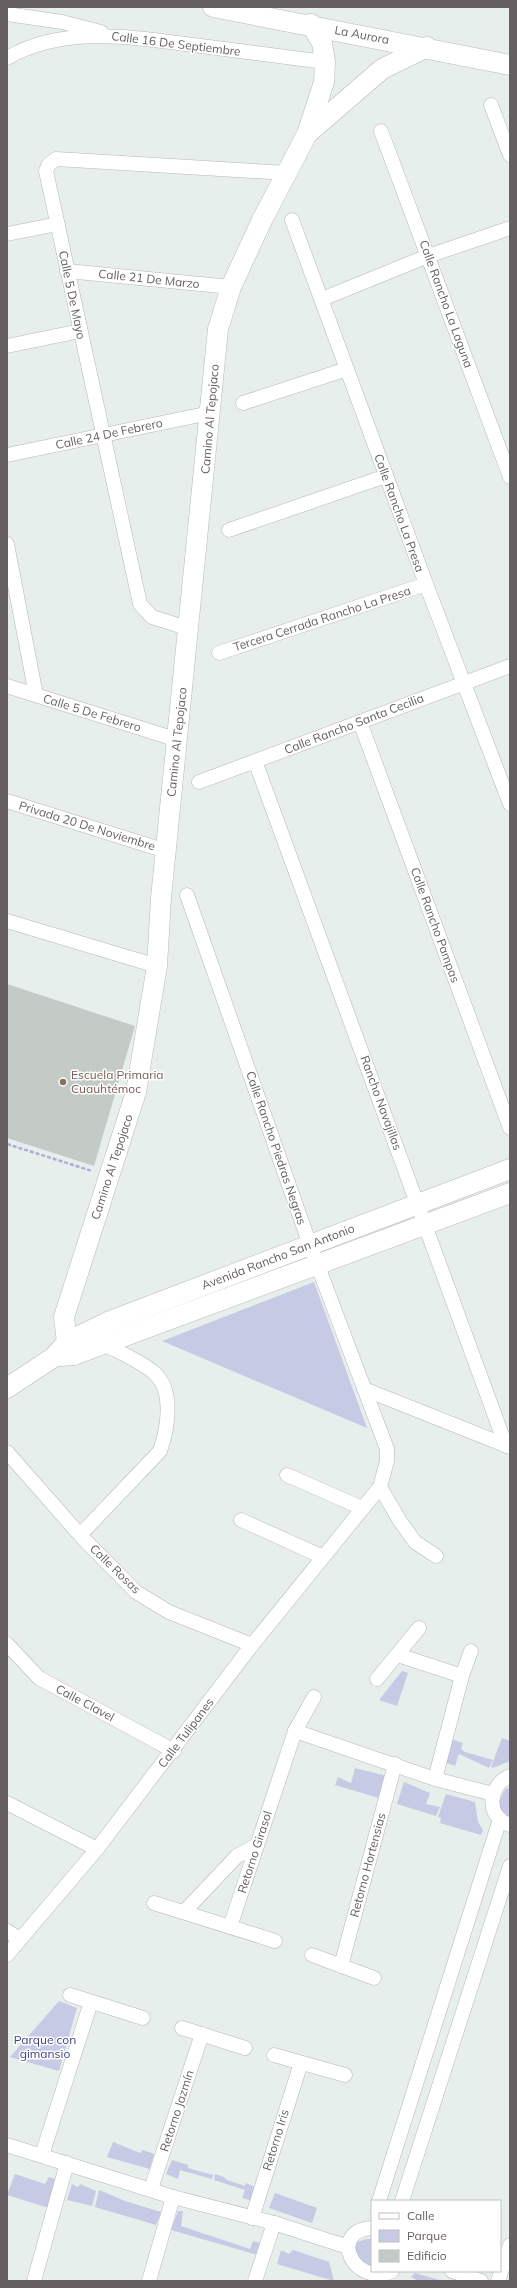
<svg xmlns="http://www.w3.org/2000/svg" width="517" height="2288" font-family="Mulish,sans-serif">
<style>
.green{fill:#c6cae4}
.building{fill:#c4cbc7}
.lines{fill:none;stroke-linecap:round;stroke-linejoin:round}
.street-casing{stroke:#bab4b7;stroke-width:15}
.secondary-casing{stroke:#bdb6b9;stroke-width:21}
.path{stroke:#b1abd4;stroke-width:2.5;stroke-dasharray:4 2;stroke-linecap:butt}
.street{stroke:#fff;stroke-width:14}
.secondary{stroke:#fff;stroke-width:20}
.education-dot{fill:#8d6e63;stroke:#fff;stroke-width:1.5}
.labels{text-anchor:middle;stroke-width:3;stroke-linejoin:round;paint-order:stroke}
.street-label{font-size:12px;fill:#665f62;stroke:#fff}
.education-label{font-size:12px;fill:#785e54;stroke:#fff;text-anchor:start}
.park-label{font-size:12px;fill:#3f4384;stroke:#fff}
</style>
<rect width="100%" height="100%" fill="#e7efec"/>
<g class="green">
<path d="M 314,1282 L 367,1428 L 162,1341 Z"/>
<path d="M 402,1671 L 408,1673 L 397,1706 L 379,1700 Z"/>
<path d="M 502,1738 L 510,1741 L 510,1761 L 493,1768 L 491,1767 Z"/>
<path d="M 451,1739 L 463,1743 L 461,1749 L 465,1752 L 493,1760 L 489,1768 L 459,1754 L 455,1766 L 444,1762 Z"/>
<path d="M 355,1768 L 387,1776 L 382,1799 L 335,1785 L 338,1777 L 351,1783 Z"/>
<path d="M 404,1782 L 430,1793 L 426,1804 L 440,1807 L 436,1816 L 397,1804 Z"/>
<path d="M 510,1788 L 510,1820 L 502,1813 L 498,1803 L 505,1789 Z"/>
<path d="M 446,1794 L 475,1802 L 478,1822 L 483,1830 L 481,1835 L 440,1823 L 441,1818 L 438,1817 Z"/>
<path d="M 59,2001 L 77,2008 L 59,2071 L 10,2057 Z"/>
<path d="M 113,2142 L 140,2153 L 143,2150 L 154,2154 L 150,2169 L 107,2157 Z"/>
<path d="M 172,2160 L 188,2165 L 188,2168 L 213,2175 L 212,2179 L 180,2170 L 178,2179 L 166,2174 Z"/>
<path d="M 15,2174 L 45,2184 L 49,2177 L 58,2180 L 49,2208 L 7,2195 Z"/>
<path d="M 215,2174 L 224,2177 L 227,2180 L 245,2186 L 246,2183 L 257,2188 L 253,2201 L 242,2198 L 245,2190 L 214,2180 Z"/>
<path d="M 72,2184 L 78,2187 L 80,2184 L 96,2191 L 92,2206 L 67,2200 Z"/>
<path d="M 99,2190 L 125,2201 L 161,2212 L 156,2225 L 95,2207 Z"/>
<path d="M 275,2193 L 317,2208 L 312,2223 L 269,2208 Z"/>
<path d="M 178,2211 L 183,2211 L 181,2226 L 250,2249 L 253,2241 L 263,2244 L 261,2256 L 171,2230 Z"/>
<path d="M 366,2239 L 372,2239 L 372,2271 L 361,2273 L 349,2245 Z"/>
<path d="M 281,2250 L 289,2254 L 293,2250 L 329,2262 L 334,2281 L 277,2264 Z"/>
<path d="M 415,2273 L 443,2281 L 418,2281 L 411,2277 Z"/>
</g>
<path class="building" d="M 7,984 L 135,1026 L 94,1166 L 7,1138 Z"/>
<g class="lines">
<g class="street-casing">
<g id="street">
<path d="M 7,14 L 62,22 L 101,32"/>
<path d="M 7,58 C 66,24 137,38 201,46 C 242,51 284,57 325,62"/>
<path d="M 491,105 L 510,155"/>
<path d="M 381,131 L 510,477"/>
<path d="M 292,220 L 426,584 L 510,804"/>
<path d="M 7,234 L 58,224"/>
<path d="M 67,271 L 231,287"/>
<path d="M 322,299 L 428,256 L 510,228"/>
<path d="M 7,346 L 80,331"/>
<path d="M 243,403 L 347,369"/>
<path d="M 7,455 L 210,413"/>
<path d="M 229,530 L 386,476"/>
<path d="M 7,544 L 36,695"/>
<path d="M 190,629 L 152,617 L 140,604 L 46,171 L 49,164 L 56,159 L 287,173"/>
<path d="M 219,653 L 426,584"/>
<path d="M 7,686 L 178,740"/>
<path d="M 360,722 L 510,1128"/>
<path d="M 255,761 L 506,1446"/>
<path d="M 199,782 L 510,666"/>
<path d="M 7,801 L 166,851"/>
<path d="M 7,921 L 157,966"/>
<path d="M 364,1389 L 510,1447"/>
<path d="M 7,1452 L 80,1535 L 136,1592 L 169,1612 L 252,1645"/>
<path d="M 287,1475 L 362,1508"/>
<path d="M 380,1487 L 400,1521 L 415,1542 L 436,1556"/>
<path d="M 241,1520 L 323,1557"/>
<path d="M 80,1535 L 160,1451 C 168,1428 175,1388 152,1371 C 138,1360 119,1352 104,1344 L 100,1339"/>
<path d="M 7,1644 L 39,1678 L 174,1751"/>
<path d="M 398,1655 L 462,1676"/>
<path d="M 377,1679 L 419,1628"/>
<path d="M 314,1697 L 295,1731 L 435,1779 L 493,1794"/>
<path d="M 510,1776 C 488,1785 485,1817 510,1825"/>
<path d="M 435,1779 L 462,1676 L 471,1651"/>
<path d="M 7,1803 L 97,1849"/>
<path d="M 154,1903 L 275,1941"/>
<path d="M 184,1912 L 237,1856 L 257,1845"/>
<path d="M 230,1927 L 295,1731"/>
<path d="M 7,1931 L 20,1939"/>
<path d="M 7,1955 L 97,1849 L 252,1645 L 380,1487 L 387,1461 L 387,1449 L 310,1245 L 187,895"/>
<path d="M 312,1955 L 374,1978"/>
<path d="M 341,1966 L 395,1764"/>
<path d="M 70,1995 L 143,2018"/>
<path d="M 182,2028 L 245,2048"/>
<path d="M 274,2055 L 345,2075"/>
<path d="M 7,2145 L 173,2197 L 274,2223 L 348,2247"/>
<path d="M 42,2155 L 91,2002"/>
<path d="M 151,2189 L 202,2034"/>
<path d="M 379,2201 L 500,1819"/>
<path d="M 402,2201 L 510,1866"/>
<path d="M 252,2218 L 301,2063"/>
<path d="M 372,2228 C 327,2231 354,2288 392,2271"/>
<path d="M 452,2271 L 481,2281"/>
<path d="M 34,2281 L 67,2163"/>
<path d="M 149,2281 L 173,2197"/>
<path d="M 255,2281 L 274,2223"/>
<path d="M 498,2281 L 510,2245"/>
</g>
</g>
<g class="secondary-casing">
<g id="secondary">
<path d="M 213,7 L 510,65"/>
<path d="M 307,134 L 382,69 L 427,47"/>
<path d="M 74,1355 L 67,1342 L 64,1317 L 136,1092 L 157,966 L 161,898 L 218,329 L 231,287 L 262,220 L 307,134 L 324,82 L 325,62 L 322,43 L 311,24"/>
<path d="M 61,1356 L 74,1355 L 510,1193"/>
<path d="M 7,1388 L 54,1357 L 67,1342 L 110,1321 L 510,1169"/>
</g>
</g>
<path class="path" d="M 7,1144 L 92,1171"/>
<use href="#street" class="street"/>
<use href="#secondary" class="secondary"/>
</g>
<circle class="education-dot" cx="63" cy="1082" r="4"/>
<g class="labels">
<g class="street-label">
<text transform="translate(362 35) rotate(11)" y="4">La Aurora</text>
<text transform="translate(176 44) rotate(7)" y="4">Calle 16 De Septiembre</text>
<text transform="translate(149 279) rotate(6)" y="4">Calle 21 De Marzo</text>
<text transform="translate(72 295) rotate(78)" y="4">Calle 5 De Mayo</text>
<text transform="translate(446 304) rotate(70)" y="4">Calle Rancho La Laguna</text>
<text transform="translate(210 419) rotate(-85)" y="4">Camino Al Tepojaco</text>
<text transform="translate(109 434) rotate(-12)" y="4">Calle 24 De Febrero</text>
<text transform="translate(399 513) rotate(70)" y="4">Calle Rancho La Presa</text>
<text transform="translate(322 619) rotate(-18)" y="4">Tercera Cerrada Rancho La Presa</text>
<text transform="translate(92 713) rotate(17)" y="4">Calle 5 De Febrero</text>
<text transform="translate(354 724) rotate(-21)" y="4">Calle Rancho Santa Cecilia</text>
<text transform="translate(177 742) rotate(-84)" y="4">Camino Al Tepojaco</text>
<text transform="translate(87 826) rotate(17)" y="4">Privada 20 De Noviembre</text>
<text transform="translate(435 925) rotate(70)" y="4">Calle Rancho Pampas</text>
<text transform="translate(381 1103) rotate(70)" y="4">Rancho Navajillas</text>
<text transform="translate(276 1148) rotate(71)" y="4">Calle Rancho Piedras Negras</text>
<text transform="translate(112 1167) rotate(-72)" y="4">Camino Al Tepojaco</text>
<text transform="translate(278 1257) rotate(-21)" y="4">Avenida Rancho San Antonio</text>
<text transform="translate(115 1569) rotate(44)" y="4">Calle Rosas</text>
<text transform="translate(85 1703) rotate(28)" y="4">Calle Clavel</text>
<text transform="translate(186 1733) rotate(-53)" y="4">Calle Tulipanes</text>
<text transform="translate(255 1852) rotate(-72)" y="4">Retorno Girasol</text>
<text transform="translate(368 1865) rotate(-75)" y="4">Retorno Hortensias</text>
<text transform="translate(177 2111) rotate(-72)" y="4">Retorno Jazmín</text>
<text transform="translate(276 2140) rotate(-73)" y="4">Retorno Iris</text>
</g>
<g class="education-label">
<text x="71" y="1079">Escuela Primaria<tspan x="71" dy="14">Cuauhtémoc</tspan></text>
</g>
<g class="park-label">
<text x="45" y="2044">Parque con<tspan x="45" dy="14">gimansio</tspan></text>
</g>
</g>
<rect width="517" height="2288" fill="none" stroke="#665f62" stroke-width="16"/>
<rect x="371" y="2200" width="130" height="72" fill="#ffffff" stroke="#c2bfc0"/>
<rect x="379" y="2213" width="20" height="6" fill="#ffffff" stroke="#c2bfc0"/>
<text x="407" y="2220" font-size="12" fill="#665f62">Calle</text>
<rect x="379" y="2230" width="20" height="12" fill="#c6cae4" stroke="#c2bfc0"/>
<text x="407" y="2240" font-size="12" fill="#665f62">Parque</text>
<rect x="379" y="2250" width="20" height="12" fill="#c4cbc7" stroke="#c2bfc0"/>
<text x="407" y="2260" font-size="12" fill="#665f62">Edificio</text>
</svg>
